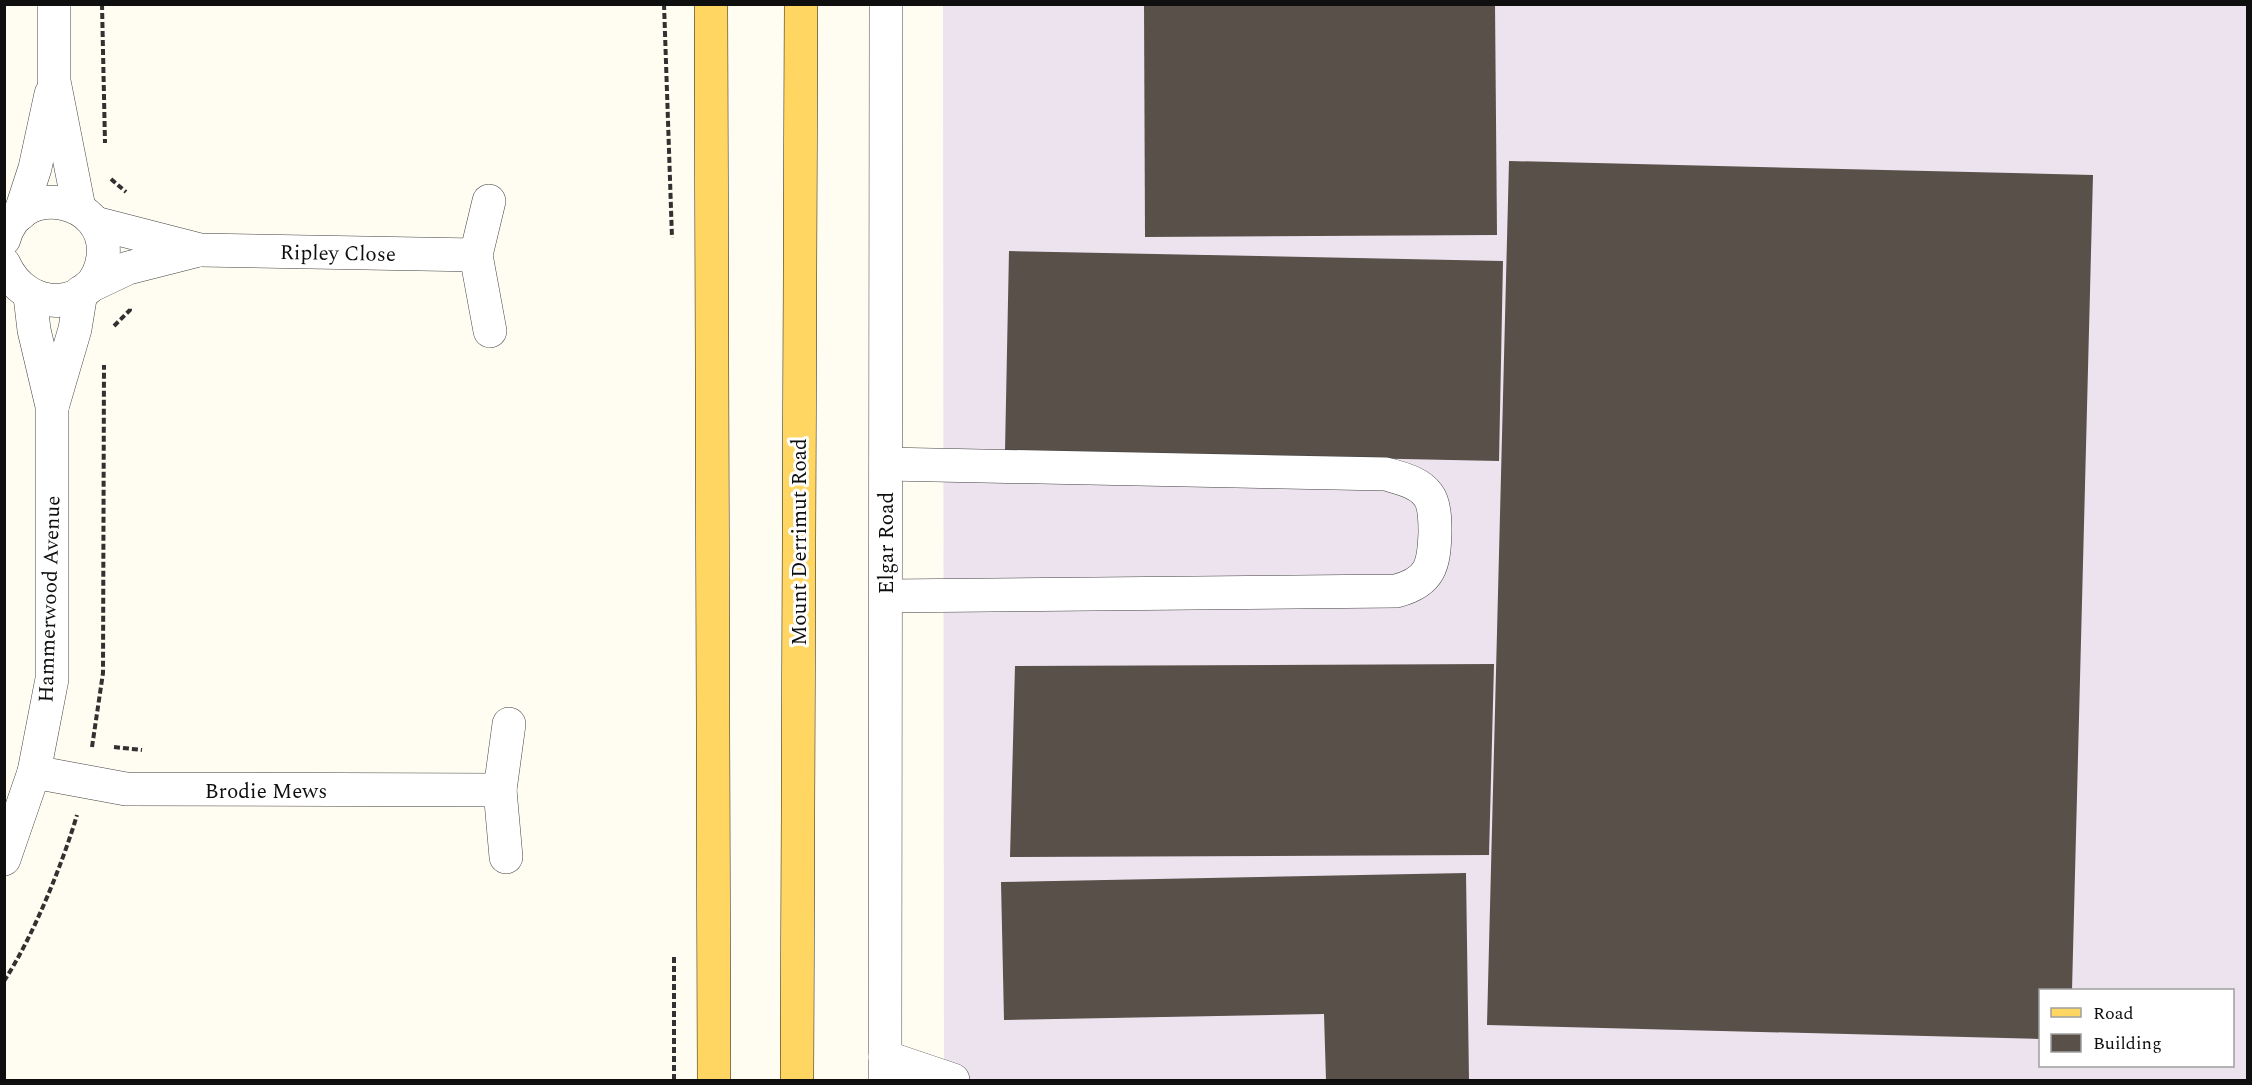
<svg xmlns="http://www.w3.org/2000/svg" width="2252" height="1085" font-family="Spectral,serif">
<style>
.industrial{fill:#ede3ee;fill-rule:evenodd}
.building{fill:#59504a}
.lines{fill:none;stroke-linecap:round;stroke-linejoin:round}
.minor-casing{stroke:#424242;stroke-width:34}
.major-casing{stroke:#202020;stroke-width:34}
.path{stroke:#313131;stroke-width:4;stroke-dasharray:6 3;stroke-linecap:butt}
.minor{stroke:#fff;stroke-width:33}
.major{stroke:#ffd661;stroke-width:33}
.labels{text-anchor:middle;stroke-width:6;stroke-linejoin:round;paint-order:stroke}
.street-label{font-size:21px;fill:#0f0f0f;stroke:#fff}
</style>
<rect width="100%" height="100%" fill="#fffcf1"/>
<path class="industrial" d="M 943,5 L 2247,5 L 2247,1080 L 944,1080 ZM 2040,990 L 2232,990 L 2232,1066 L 2040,1066 Z"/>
<g class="building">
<path d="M 1144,4 L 1495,4 L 1497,235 L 1145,237 Z"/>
<path d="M 1509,161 L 2093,175 L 2072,990 L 2040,990 L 2040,1039 L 1487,1025 Z"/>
<path d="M 1009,251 L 1503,261 L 1499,461 L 1005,451 Z"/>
<path d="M 1494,664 L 1489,855 L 1010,857 L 1015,666 Z"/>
<path d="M 1466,873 L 1469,1080 L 1326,1080 L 1324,1014 L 1004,1020 L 1001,882 Z"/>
</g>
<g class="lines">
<g class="minor-casing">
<g id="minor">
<path d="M 54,4 L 54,81 L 79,208"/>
<path d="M 489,201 L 476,255 L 490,331"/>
<path d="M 20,214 L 35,168 L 51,94"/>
<path d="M 95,223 L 200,250 L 476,255"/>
<path d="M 4,239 C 19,180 110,197 103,257 C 96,311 27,316 4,264"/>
<path d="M 88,287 L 128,268 L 195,251"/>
<path d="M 53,404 L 75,329 L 81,292"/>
<path d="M 886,596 L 1396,591 C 1431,582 1434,565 1435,532 C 1435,521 1435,504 1428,495 C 1419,482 1400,478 1386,474 L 886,464"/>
<path d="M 34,772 L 126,789 L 500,790"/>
<path d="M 506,857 L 500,790 L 509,724"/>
<path d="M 4,859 L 34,772 L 52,679 L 52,406 L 34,330 L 30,296"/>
<path d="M 885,1057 L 953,1080"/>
<path d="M 885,1080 L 886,4"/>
</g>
</g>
<g class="major-casing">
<g id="major">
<path d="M 711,4 L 714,1080"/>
<path d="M 797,1080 L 801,4"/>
</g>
</g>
<g class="path">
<path d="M 102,4 L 105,143"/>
<path d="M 664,4 L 672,238"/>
<path d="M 111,179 L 126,192"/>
<path d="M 114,326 L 130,310 L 130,307"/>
<path d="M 92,747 L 103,673 L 104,365"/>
<path d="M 114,747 L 142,750"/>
<path d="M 4,981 C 33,937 62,865 77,815"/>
<path d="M 674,1080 L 674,956"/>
</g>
<use href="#minor" class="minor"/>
<use href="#major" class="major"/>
</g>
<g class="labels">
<g class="street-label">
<text transform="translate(338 253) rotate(1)" y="7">Ripley Close</text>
<text transform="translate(799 542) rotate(-90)" y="7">Mount Derrimut Road</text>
<text transform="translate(886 543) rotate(-90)" y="7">Elgar Road</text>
<text transform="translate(49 599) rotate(-88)" y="7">Hammerwood Avenue</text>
<text x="266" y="798">Brodie Mews</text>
</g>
</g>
<rect width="2252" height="1085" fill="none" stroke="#0f0f0f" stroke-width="12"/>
<rect x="2039" y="989" width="195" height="78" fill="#ffffff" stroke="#9f9f9f" stroke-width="1.5"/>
<rect x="2051" y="1008" width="30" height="9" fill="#ffd661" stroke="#9f9f9f" stroke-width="1.5"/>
<text x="2093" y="1019" font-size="18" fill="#0f0f0f">Road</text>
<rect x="2051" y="1034" width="30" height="18" fill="#59504a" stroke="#9f9f9f" stroke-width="1.5"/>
<text x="2093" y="1049" font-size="18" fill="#0f0f0f">Building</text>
</svg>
